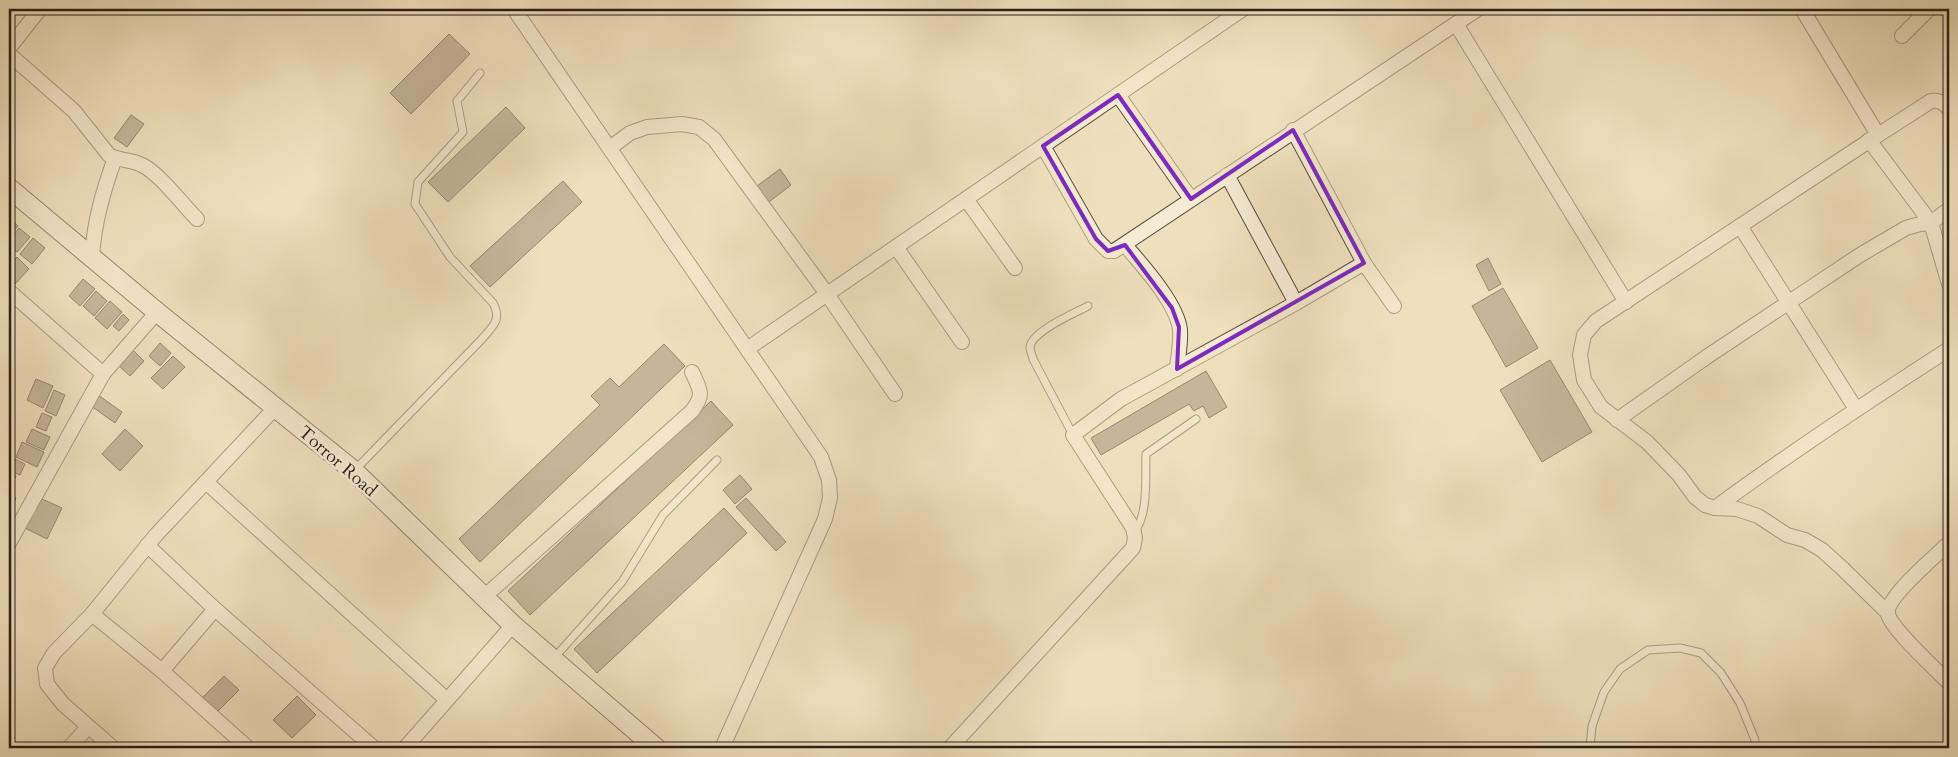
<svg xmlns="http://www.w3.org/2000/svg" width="1958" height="757" font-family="Cardo,serif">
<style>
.building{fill:#90836d;stroke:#2a1e16}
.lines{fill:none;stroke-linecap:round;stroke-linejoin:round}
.lane-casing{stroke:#5b4e40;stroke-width:9}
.street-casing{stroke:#5b4e40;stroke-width:16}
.secondary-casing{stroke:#2a1e16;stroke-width:21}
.lane{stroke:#f5ebd4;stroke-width:7}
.street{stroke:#f5ebd4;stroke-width:14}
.secondary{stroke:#f5ebd4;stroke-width:19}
.marked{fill:none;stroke:#7b2cbf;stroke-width:4;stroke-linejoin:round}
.labels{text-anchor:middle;stroke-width:5;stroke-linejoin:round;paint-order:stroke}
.street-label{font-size:18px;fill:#2a1e16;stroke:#f5ebd4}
</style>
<rect width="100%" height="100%" fill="#efe0bd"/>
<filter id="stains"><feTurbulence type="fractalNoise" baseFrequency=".004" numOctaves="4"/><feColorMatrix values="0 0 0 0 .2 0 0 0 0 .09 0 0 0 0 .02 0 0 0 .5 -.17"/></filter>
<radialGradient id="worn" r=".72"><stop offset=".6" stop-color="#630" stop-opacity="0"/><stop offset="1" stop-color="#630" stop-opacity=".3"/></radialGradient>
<g class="building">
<path d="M 449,34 L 470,54 L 411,114 L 390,93 Z"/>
<path d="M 506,107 L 525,128 L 448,202 L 428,182 Z"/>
<path d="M 131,115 L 144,124 L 127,147 L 114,138 Z"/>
<path d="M 780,169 L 791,185 L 769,202 L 757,186 Z"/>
<path d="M 563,181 L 582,202 L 490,287 L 470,266 Z"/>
<path d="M 9,218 L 18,226 L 9,237 Z"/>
<path d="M 19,228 L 30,237 L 17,252 L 9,245 L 9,240 Z"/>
<path d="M 33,238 L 45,248 L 32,264 L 20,254 Z"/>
<path d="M 17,257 L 29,269 L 14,285 L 9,281 L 9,266 Z"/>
<path d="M 1488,258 L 1501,284 L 1489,291 L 1476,265 Z"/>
<path d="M 83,279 L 95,289 L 80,306 L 69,296 Z"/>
<path d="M 1503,288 L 1538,348 L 1506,367 L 1472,306 Z"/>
<path d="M 96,291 L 107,301 L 94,316 L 83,306 Z"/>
<path d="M 110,301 L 122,312 L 107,329 L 95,318 Z"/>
<path d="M 123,314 L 129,320 L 119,331 L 113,326 Z"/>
<path d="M 160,343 L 171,353 L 160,366 L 149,356 Z"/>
<path d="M 664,344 L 685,366 L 480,562 L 459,539 L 600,405 L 591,396 L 610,378 L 619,387 Z"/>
<path d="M 133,350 L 144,361 L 130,376 L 118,365 Z"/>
<path d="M 173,356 L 185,367 L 163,389 L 151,378 Z"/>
<path d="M 1550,360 L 1592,432 L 1542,462 L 1500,390 Z"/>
<path d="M 1206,371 L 1227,407 L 1209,418 L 1203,406 L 1194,411 L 1189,404 L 1101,455 L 1091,438 Z"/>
<path d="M 36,379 L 53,386 L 43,408 L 27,400 Z"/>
<path d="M 54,390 L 65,395 L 56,416 L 45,411 Z"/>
<path d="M 98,395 L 122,412 L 115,423 L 91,406 Z"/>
<path d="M 711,401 L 733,425 L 530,615 L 508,591 Z"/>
<path d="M 42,413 L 52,417 L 46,431 L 36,427 Z"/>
<path d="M 32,429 L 50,437 L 44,450 L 26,442 Z"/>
<path d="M 125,429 L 143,446 L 120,471 L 102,454 Z"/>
<path d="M 22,442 L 44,452 L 37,467 L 16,457 Z"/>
<path d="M 15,459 L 25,464 L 20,475 L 10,471 Z"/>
<path d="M 9,473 L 16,476 L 9,492 Z"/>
<path d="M 740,475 L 752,489 L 735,504 L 723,490 Z"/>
<path d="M 9,495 L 16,498 L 9,513 Z"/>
<path d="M 40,498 L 62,508 L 47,539 L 25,528 Z"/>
<path d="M 746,498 L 786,542 L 776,551 L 736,507 Z"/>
<path d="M 724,508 L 747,533 L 597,673 L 574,649 Z"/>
<path d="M 224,676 L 239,690 L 217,712 L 202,698 Z"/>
<path d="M 297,696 L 316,715 L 292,738 L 273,720 Z"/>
</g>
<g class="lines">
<g class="lane-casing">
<g id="lane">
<path d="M 1073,435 L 1033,359 C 1032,355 1030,350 1030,347 C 1032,331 1075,313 1088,306"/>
<path d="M 354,471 L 482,339 C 493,326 502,320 493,303 L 450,257 L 415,204 L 418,182 L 463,132 L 457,101 L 480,73"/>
<path d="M 1134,532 C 1149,515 1145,476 1146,454 L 1196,419"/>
<path d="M 554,658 L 622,582 L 663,515 L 717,460"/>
<path d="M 1590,748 L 1592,726 L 1604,692 L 1620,669 L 1648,650 L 1680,648 L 1701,653 L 1721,673 L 1740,703 L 1755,740"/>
</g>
</g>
<g class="street-casing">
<g id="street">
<path d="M 514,9 L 821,457 L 829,480 L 830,498 L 825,519 L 722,748"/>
<path d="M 1802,9 L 1878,135 L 1931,101 C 1939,100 1943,102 1949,109"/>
<path d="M 1456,24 L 1626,302"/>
<path d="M 1902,36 L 1929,9"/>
<path d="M 9,48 L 40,9"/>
<path d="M 9,54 L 74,111 L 109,155 C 119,161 131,159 142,165 C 160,174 182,204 197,219"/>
<path d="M 1118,95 L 1191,199"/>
<path d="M 1293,130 L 1364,263"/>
<path d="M 1878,135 L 1596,321 L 1584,335 L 1580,355 L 1584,380 L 1601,407 L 1647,442 L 1679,475 L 1695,497 L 1705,505 L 1715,508 L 1737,509 L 1758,516 L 1787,535 L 1805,540 L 1822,550 L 1843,569 L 1888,613"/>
<path d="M 1869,140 L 1931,223 L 1949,284"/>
<path d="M 1043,146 L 1096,239 L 1108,251 L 1114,251 L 1478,9"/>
<path d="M 610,148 L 630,133 L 647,127 L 682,124 L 699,127 L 714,139 L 827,294 L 895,394"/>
<path d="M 1227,175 L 1296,303"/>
<path d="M 966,199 L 1015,268"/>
<path d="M 1740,226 L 1856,409"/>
<path d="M 1125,245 C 1142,265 1177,303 1180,330 C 1181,343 1178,356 1177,369"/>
<path d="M 896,247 L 962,342"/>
<path d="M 92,257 C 94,222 103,191 115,158"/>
<path d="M 9,291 L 103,374"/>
<path d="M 747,349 L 1243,9"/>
<path d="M 1617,420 L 1708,356 L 1860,255 L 1906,228 L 1920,224 L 1931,223 L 1949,209"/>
<path d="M 206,482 L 447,700"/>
<path d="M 1715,508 C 1791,452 1870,400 1949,349"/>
<path d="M 9,543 L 103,374 L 157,312"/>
<path d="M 1949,543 C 1937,555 1885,598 1888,614 C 1891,629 1937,670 1949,683"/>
<path d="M 147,545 L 215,609 L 374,748"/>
<path d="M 484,597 L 692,411 C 705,394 700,390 692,372"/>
<path d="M 92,614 L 162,671 L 248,748"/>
<path d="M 162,671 L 215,609"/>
<path d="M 69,748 L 88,727"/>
<path d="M 113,748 L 63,704 L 47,684 L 45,668 L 54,653 L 92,614 L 156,535 L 275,408"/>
<path d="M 405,748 L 513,625"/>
<path d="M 950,748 L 1133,548 L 1135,538 L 1133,528 L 1073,435 L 1121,399 L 1296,303 L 1364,263 L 1394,306"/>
</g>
</g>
<g class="secondary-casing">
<path id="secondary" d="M 9,188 L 157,312 L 354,471 L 513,625 L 656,748"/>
</g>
<use href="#lane" class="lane"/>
<use href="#street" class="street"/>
<use href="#secondary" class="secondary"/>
</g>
<path d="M0 0H1958V757H0ZM 1118,95 L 1191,199 L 1293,130 L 1364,263 L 1177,369 L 1179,327 L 1172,308 L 1125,245 L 1108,251 L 1096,239 L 1043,146 Z" fill="#efe0bd" fill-opacity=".55" fill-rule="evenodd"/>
<path class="marked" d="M 1118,95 L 1191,199 L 1293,130 L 1364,263 L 1177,369 L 1179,327 L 1172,308 L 1125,245 L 1108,251 L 1096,239 L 1043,146 Z"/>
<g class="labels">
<g class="street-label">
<text transform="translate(338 461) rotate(41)" y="6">Torror Road</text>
</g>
</g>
<rect width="1958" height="757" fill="none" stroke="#efe0bd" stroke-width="30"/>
<rect x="10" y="10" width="1938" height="737" fill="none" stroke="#2a1e16" stroke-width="2.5"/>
<rect x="15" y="15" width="1928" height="727" fill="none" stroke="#2a1e16"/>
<rect width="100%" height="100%" filter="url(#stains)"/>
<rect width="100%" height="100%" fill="url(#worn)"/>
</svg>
